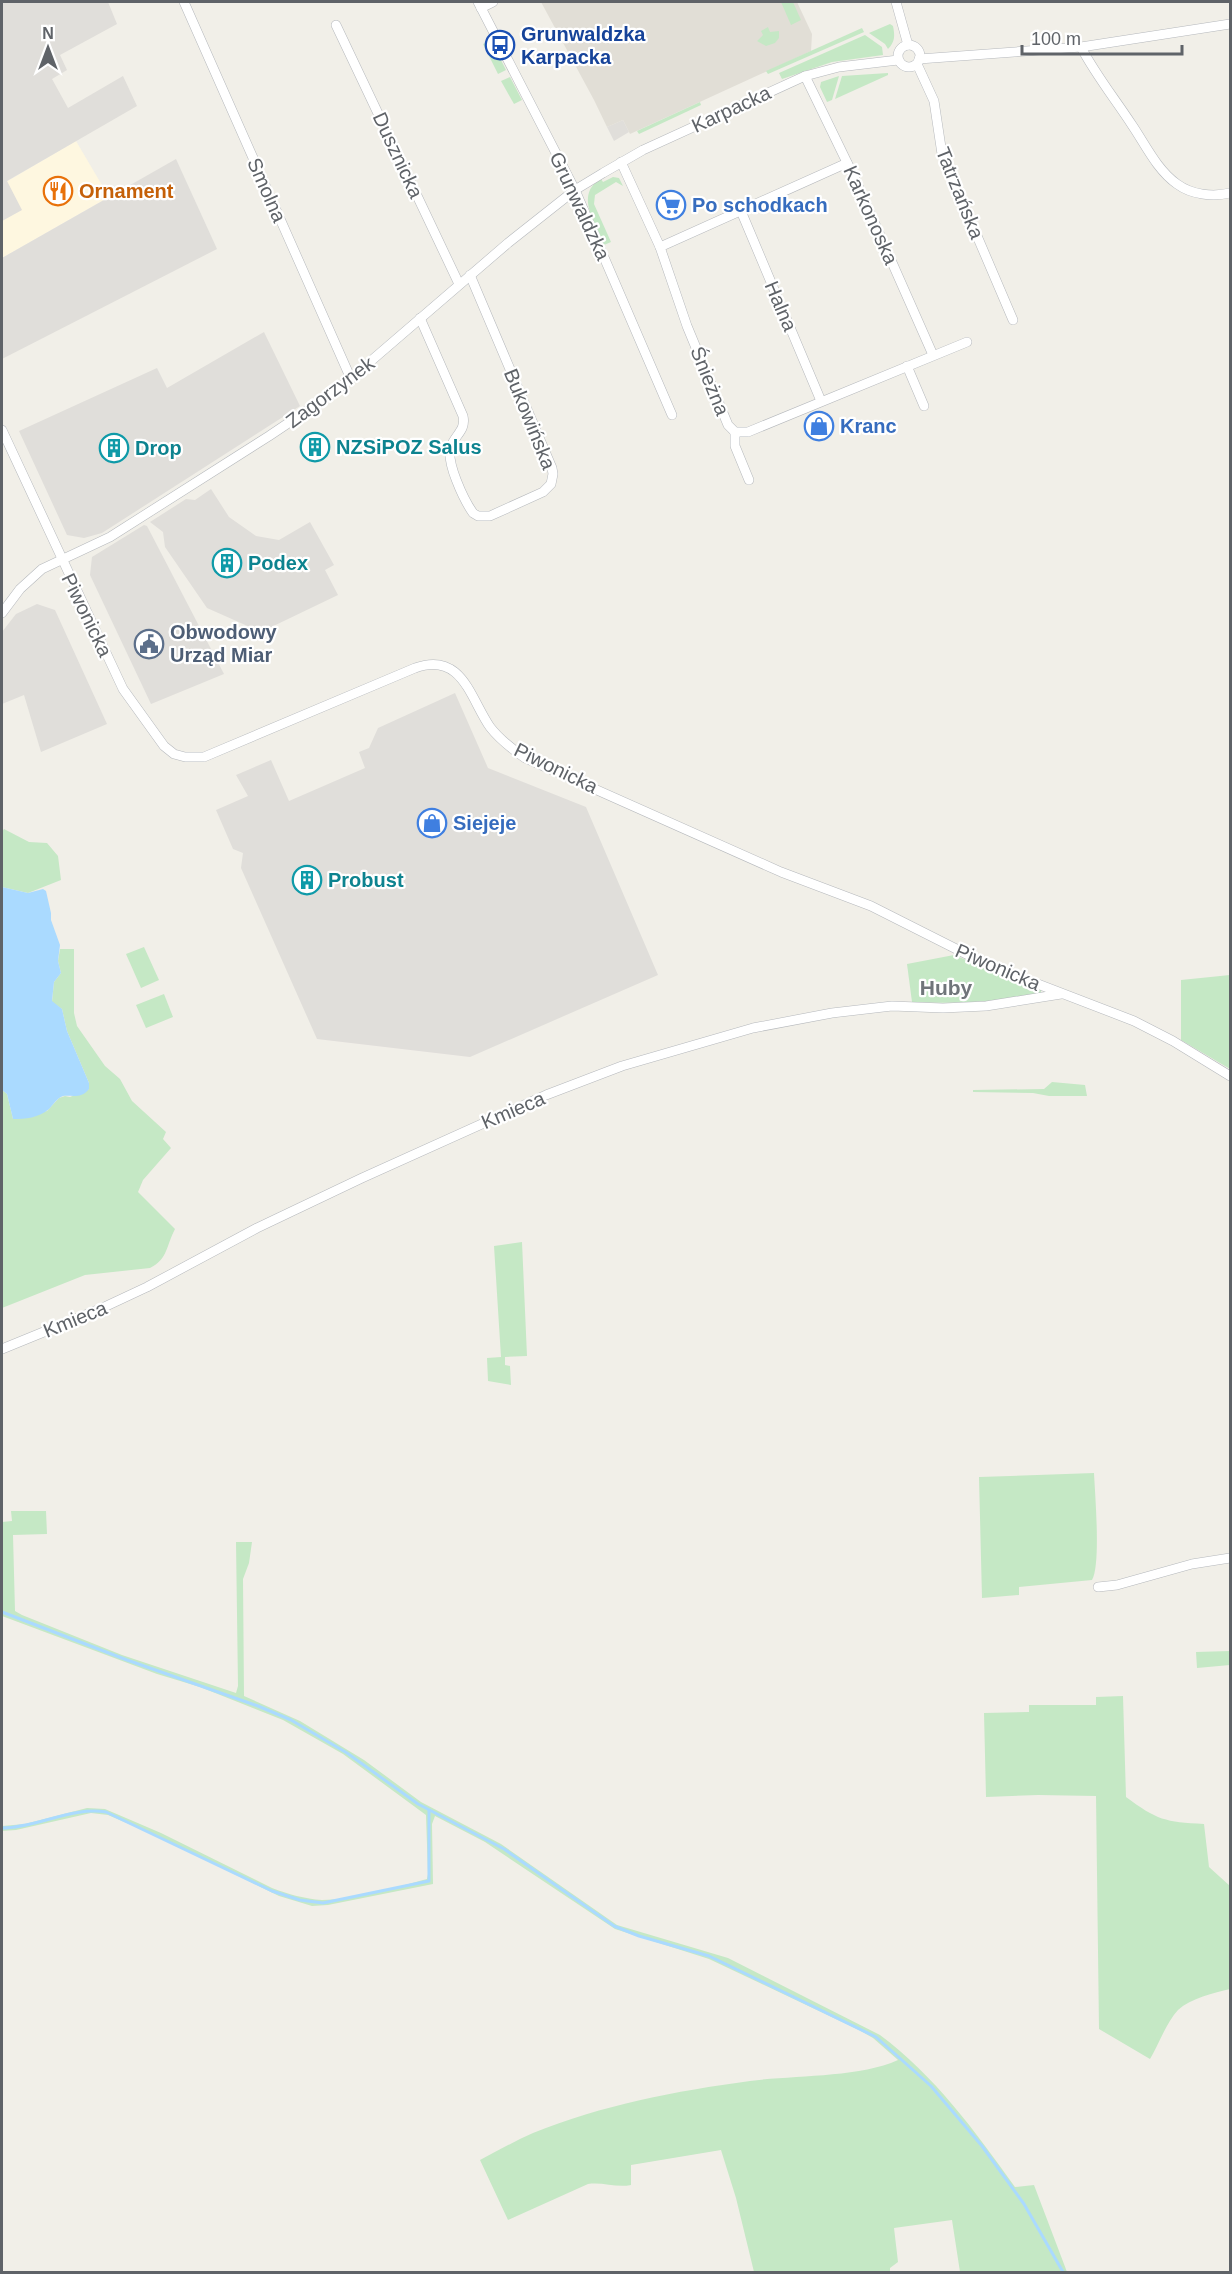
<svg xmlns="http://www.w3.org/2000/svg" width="1232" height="2274" font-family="Helvetica,sans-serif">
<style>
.commercial{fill:#fef7e0}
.industrial{fill:#e0deda}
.education{fill:#e1ded6}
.green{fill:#c5e8c5}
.water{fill:#aadaff}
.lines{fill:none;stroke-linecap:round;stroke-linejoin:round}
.stream{stroke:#aadaff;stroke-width:3}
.street-casing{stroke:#b5b8bc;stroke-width:10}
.street{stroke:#fff;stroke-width:9}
.labels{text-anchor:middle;stroke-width:4.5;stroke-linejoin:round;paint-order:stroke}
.transit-label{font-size:20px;font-weight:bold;fill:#164399;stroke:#fff;text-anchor:start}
.street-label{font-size:20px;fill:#5f6368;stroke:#fff}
.food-label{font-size:20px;font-weight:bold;fill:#c56008;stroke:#fff;text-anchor:start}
.shop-label{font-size:20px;font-weight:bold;fill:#366cbe;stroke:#fff;text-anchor:start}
.culture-label{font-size:20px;font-weight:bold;fill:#0d838f;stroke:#fff;text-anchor:start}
.service-label{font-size:20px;font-weight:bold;fill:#4e5e75;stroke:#fff;text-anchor:start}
.neighbourhood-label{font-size:21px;font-weight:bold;fill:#70757a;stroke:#fff}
</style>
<rect width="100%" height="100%" fill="#f1efe8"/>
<path class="commercial" d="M 76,141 L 109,197 L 2,258 L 2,221 L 21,210 L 6,182 Z"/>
<g class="industrial">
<path d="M 2,2 L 108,2 L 117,24 L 60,55 L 67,70 L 52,79 L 68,108 L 123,76 L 137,106 L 7,181 L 22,210 L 2,221 Z"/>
<path d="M 623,120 L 629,132 L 614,141 L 607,127 Z"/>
<path d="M 176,159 L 217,249 L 2,359 L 2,258 Z"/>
<path d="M 264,332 L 300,406 L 102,533 L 84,538 L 67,535 L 19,431 L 157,368 L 167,388 Z"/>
<path d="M 211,489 L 229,517 L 256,536 L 279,540 L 310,522 L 334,565 L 325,570 L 338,595 L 261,632 L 207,608 L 165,547 L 163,532 L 150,522 L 186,499 L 195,500 Z"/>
<path d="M 144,525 L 147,526 L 224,674 L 151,704 L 90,575 L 92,557 Z"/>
<path d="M 37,604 L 55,610 L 107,724 L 41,752 L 24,695 L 2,704 L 2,632 L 16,614 Z"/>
<path d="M 455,693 L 488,768 L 586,807 L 658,975 L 470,1057 L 317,1039 L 241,868 L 243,853 L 233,849 L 216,810 L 248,796 L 236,775 L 271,760 L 289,801 L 365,768 L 359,752 L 369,748 L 378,728 Z"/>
</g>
<path class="education" d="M 541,2 L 797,2 L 812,34 L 811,51 L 630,134 L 623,120 L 607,127 L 594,100 Z"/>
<g class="green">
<path d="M 781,2 L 793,2 L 801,20 L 791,25 Z"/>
<path d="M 890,24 L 893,26 C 895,36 895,42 888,49 L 885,44 L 869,33 Z"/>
<path d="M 768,27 L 770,32 L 779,31 L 779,38 L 775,43 L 766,46 L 757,41 L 763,35 L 761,31 Z"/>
<path d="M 862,28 L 864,32 L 768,74 L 766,71 Z"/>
<path d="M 865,35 L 882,47 L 883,55 L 832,62 L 782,79 L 779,73 Z"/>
<path d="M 489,41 L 493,48 L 490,50 L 493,55 L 498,54 L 506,70 L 498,74 L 483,44 Z"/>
<path d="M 888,73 L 888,75 L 835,99 L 842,76 Z"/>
<path d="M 839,76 L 832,100 L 827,102 L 820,87 L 821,82 Z"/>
<path d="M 510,77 L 522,100 L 514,104 L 501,81 Z"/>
<path d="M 700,102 L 701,105 L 639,134 L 637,131 Z"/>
<path d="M 613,177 L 619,178 L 623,186 L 616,182 L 595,195 L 594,204 L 611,242 L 604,245 C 596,224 574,194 601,179 L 603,182 Z"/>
<path d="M 4,829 L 29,842 L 47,843 L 58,856 L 61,880 L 28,893 L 2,887 L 2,832 Z"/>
<path d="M 144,947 L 159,980 L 141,988 L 126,954 Z"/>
<path d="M 60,949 L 74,949 L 74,1013 L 77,1026 L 105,1066 L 120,1079 L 132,1101 L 166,1132 L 163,1139 L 171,1148 L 143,1180 L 138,1192 L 175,1229 C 166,1246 168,1259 150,1268 L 85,1275 L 2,1308 L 2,1090 L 7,1094 L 13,1119 L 47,1111 L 59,1098 L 65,1096 L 70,1097 L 89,1089 L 89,1083 L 67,1031 L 62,1009 L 52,1002 L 54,982 L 61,973 L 58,961 Z"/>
<path d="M 954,955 L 1041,990 L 1041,994 C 997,1002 956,1004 912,1002 L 907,964 Z"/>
<path d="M 1230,975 L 1230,1069 L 1181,1040 L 1181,980 Z"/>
<path d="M 164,994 L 173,1017 L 146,1028 L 136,1005 Z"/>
<path d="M 1052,1082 L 1085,1085 L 1087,1096 L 1049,1096 L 1033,1093 L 973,1092 L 973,1090 L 1044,1089 Z"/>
<path d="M 522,1242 L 527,1356 L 505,1357 L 505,1365 L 510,1366 L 511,1385 L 488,1381 L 487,1358 L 501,1357 L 494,1246 Z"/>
<path d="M 1094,1473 C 1095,1494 1101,1565 1092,1580 L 1019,1587 L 1019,1595 L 982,1598 L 979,1477 Z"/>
<path d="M 11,1511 L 46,1511 L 47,1534 L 13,1535 L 15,1611 L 22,1615 L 122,1655 L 236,1693 L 238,1686 L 236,1542 L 252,1542 L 249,1563 L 243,1579 L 244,1696 L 300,1721 L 364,1760 L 421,1802 L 501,1844 L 617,1925 L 728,1958 L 880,2035 C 935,2076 975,2131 1015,2187 L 1034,2185 L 1067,2272 L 960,2272 L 952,2220 L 894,2228 L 898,2262 L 890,2268 L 890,2272 L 754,2272 L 736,2198 L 721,2150 L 631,2165 L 631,2185 C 617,2188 603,2182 588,2184 L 508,2220 L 480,2160 C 497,2151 515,2141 533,2133 C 602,2105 676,2091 750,2081 C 794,2075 858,2078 898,2060 L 873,2038 L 859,2030 L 709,1959 L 615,1929 L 485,1842 L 435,1816 L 432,1824 L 433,1884 L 328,1905 L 312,1906 L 279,1896 L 157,1836 L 108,1815 L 91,1813 L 16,1830 L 2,1831 L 2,1826 L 25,1824 L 87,1808 L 105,1809 L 161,1833 L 272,1888 C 288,1894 305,1899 322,1900 C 352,1900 397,1887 427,1879 L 428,1874 L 426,1815 L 343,1754 L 283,1720 L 200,1687 L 157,1674 L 2,1616 L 2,1522 L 12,1521 Z"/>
<path d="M 1230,1651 L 1230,1665 L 1197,1668 L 1196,1652 Z"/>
<path d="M 1123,1696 L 1126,1797 C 1157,1820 1165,1822 1204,1824 L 1209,1867 L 1230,1886 L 1230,1989 C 1214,1993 1191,1998 1178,2010 C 1166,2023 1159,2044 1150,2059 L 1099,2029 L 1096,1796 L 1038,1795 L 986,1797 L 984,1713 L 1029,1712 L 1029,1705 L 1096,1705 L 1096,1697 Z"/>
</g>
<path class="water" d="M 2,887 L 28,893 L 43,889 L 46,891 L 51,913 L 51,920 L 60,945 L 58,961 L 61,973 L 54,982 L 52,1001 L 62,1009 L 67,1031 L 89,1083 L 89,1089 C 81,1099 73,1095 63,1096 C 57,1098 53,1105 49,1109 C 39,1118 25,1119 13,1119 L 7,1094 L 2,1090 Z"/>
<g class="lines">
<g class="stream">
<path d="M 2,1612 L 127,1660 L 258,1706 L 291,1720 L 347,1753 L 418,1804 L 504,1849 L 614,1926 L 639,1936 L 709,1956 L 876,2037 L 931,2086 L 982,2146 L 1024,2204 L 1063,2272"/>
<path d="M 2,1828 C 36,1828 73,1806 106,1812 L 272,1891 L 300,1900 L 323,1903 L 429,1881 L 429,1810"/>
</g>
<g class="street-casing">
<g id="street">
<path d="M 184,2 L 351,379"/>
<path d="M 478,2 L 575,190 L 672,415"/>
<path d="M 896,2 L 908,45"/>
<path d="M 481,8 L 493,2"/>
<path d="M 336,25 L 459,284"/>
<circle cx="909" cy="56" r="11"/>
<path d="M 1081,47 C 1095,74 1115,99 1132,125 C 1145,144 1157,170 1177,184 C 1192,195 1213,197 1230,193"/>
<path d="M 919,59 L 1081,47 L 1230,24"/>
<path d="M 917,64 L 934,101 L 942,154 L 1013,320"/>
<path d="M 805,76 L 856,181 L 933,355"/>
<path d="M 621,162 L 660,247 L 687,326 L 728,425 L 735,432 L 748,432 L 967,342"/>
<path d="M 741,211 L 821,401"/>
<path d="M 660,247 L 847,163"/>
<path d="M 420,318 L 463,416 C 466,430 456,434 451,446 C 445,461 464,500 473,513 L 478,516 L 490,516 L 543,492 L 551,484 L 553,474 L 552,468 L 470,275"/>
<path d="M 907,366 L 924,406"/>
<path d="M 2,430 L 123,689 L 164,746 L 174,754 L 185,757 L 204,757 L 415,668 C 462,651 470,698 490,727 C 500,740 512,749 525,758 L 781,872 L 871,906 L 986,964 L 1134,1021 L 1173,1041 L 1230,1076"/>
<path d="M 735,432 L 735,446 L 749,480"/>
<path d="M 2,613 L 20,589 L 42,569 L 110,537 L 269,436 L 336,391 L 508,243 L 575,190 L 603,173 L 643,150 L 805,76 L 839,67 L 898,60"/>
<path d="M 2,1349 L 100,1309 L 147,1287 L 257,1228 L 362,1178 L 546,1095 L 622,1066 L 753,1028 L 832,1013 L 892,1006 L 943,1008 L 986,1006 L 1061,994"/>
<path d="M 1098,1587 L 1117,1585 L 1192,1564 L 1230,1558"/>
</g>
</g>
<use href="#street" class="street"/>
</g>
<defs>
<g id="bus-ring" transform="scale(1.5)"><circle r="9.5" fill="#fff" stroke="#1a4fb4" stroke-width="1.5"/><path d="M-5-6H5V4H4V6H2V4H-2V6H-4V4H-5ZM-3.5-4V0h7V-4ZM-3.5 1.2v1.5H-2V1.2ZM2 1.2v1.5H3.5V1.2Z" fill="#1a4fb4"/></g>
<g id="restaurant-ring" transform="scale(1.5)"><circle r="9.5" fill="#fff" stroke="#e8710a" stroke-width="1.5"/><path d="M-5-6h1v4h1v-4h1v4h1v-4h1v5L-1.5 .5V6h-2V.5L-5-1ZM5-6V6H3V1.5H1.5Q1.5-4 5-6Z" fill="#e8710a"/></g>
<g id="supermarket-ring" transform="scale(1.5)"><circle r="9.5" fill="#fff" stroke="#3f7fe0" stroke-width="1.5"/><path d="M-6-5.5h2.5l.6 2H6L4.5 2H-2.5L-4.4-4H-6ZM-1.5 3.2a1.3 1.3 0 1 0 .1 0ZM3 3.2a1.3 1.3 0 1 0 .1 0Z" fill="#3f7fe0"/></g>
<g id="shop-ring" transform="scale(1.5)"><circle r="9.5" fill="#fff" stroke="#3f7fe0" stroke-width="1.5"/><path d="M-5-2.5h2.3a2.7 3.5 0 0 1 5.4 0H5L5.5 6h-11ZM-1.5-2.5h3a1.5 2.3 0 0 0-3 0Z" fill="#3f7fe0"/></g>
<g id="building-ring" transform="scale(1.5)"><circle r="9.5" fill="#fff" stroke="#0f9aa8" stroke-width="1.5"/><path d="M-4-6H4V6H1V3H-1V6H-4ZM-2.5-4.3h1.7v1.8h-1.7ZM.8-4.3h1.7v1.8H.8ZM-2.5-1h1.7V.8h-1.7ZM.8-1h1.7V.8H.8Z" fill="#0f9aa8"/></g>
<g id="civic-ring" transform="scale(1.5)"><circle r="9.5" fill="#fff" stroke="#5c6f8a" stroke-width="1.5"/><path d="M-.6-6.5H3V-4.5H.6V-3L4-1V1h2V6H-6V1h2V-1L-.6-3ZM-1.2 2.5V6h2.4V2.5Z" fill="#5c6f8a"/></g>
</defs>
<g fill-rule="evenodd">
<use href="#bus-ring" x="500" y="45"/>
<use href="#restaurant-ring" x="58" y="191"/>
<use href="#supermarket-ring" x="671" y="205"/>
<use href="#shop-ring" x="819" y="426"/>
<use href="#building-ring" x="315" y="447"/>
<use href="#building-ring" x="114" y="448"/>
<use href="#building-ring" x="227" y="563"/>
<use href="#civic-ring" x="149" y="644"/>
<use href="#shop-ring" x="432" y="823"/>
<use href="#building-ring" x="307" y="880"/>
</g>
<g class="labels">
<g class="transit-label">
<text x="521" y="41">Grunwaldzka<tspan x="521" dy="23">Karpacka</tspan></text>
</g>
<g class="street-label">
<text transform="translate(731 109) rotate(-25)" y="7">Karpacka</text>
<text transform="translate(398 155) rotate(65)" y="7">Dusznicka</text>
<text transform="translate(267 190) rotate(66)" y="7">Smolna</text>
<text transform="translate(960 193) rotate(68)" y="7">Tatrzańska</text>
<text transform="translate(580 206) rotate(65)" y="7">Grunwaldzka</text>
<text transform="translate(871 215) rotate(66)" y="7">Karkonoska</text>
<text transform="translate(781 306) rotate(67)" y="7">Halna</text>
<text transform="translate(710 381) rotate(68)" y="7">Śnieżna</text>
<text transform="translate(330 392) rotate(-37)" y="7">Zagorzynek</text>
<text transform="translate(530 419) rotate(68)" y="7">Bukowińska</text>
<text transform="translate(87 615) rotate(64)" y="7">Piwonicka</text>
<text transform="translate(556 768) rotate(26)" y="7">Piwonicka</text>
<text transform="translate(998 967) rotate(23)" y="7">Piwonicka</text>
<text transform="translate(513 1110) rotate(-23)" y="7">Kmieca</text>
<text transform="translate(75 1319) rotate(-22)" y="7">Kmieca</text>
</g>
<g class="food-label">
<text x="79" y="198">Ornament</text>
</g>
<g class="shop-label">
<text x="692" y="212">Po schodkach</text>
<text x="840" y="433">Kranc</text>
<text x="453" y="830">Siejeje</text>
</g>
<g class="culture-label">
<text x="336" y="454">NZSiPOZ Salus</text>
<text x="135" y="455">Drop</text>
<text x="248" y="570">Podex</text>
<text x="328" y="887">Probust</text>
</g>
<g class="service-label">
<text x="170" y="639">Obwodowy<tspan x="170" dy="23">Urząd Miar</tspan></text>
</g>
<g class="neighbourhood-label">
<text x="946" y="995">Huby</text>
</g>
</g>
<rect width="1232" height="2274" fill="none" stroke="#5f6368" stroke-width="6"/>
<g transform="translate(48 48)" stroke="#ffffff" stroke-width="4.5" paint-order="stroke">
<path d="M0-4.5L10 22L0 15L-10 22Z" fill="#5f6368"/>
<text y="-9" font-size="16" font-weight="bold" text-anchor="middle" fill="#5f6368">N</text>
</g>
<path d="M1022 45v9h160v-9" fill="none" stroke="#5f6368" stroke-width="3"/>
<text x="1031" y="45" font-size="18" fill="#5f6368" stroke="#ffffff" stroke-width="4.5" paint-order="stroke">100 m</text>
</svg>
